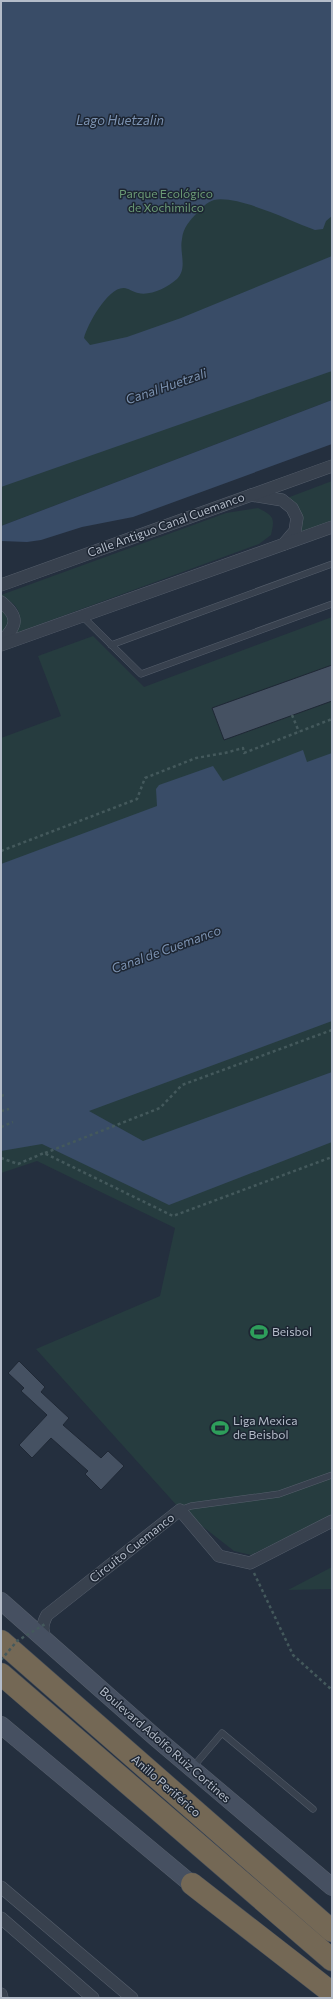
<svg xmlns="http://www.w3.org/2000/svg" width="333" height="1999" font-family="Commissioner,sans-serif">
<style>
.green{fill:#263c3f}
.water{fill:#394c67}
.building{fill:#455162;stroke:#1f2835}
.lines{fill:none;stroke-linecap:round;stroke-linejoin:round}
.lane-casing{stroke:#565f6c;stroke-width:7}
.street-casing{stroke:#565f6c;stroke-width:13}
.secondary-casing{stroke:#565f6c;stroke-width:18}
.highway-casing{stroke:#434c59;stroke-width:23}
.path{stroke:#44595c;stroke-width:2.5;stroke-dasharray:3 3;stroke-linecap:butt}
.lane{stroke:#38414e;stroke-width:6}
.street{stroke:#38414e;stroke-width:12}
.secondary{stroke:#465061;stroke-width:17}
.highway{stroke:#746855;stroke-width:22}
.path-bridge{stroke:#44595c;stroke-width:2.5;stroke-dasharray:3 3;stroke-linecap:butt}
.labels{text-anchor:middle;stroke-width:3;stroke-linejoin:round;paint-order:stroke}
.park-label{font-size:12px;fill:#6b9a76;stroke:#1d2633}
.street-label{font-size:12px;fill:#b4bcc9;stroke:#1d2633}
.poi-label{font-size:12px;fill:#b4bcc9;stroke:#1d2633;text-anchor:start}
.water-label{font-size:13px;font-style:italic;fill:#7c92b1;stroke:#1d2633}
</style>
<rect width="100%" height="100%" fill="#242f3e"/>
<g class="green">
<path d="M 1,1 L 332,1 L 332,400 L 1,526 Z"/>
<path d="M 332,481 L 332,523 L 298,536 L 287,498 Z"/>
<path d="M 258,508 C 274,516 275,518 271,535 L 259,544 L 16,633 C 24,615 19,604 1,596 L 1,595 L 226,513 Z"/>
<path d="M 1,609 L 9,617 L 8,628 L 1,635 Z"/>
<path d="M 332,617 L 332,1515 L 251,1555 L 234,1551 L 179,1508 L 36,1349 L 160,1296 L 175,1228 L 37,1161 L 1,1173 L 1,738 L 61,716 L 38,656 L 93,636 L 144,687 Z"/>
<path d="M 332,1567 L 332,1589 L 288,1590 Z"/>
</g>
<g class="water">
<path d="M 1,1 L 332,1 L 332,216 L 326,221 L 323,229 L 315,230 C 291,221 238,195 214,200 C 207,202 201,208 197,213 C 190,220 183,228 182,239 C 179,252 188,268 177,279 C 167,288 150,296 138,293 C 133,292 128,288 124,288 C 108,287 87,325 84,338 L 90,345 L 127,337 L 181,318 L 332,256 L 332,371 L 1,487 Z"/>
<path d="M 332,400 L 332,444 L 133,517 L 82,527 L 41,540 L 27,542 L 1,541 L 1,526 Z"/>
<path d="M 303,750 L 307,762 L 332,753 L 332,1021 L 89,1111 L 143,1141 L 332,1072 L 332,1142 L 169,1205 L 42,1144 L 1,1151 L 1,864 L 157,806 L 156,789 L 159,785 L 213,766 L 223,781 Z"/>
</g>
<g class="building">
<path d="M 332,665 L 332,701 L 224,740 L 212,708 Z"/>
<path d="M 19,1361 L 45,1387 L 41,1392 L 69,1418 L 63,1425 L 101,1458 L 108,1451 L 124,1466 L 101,1490 L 85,1474 L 88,1471 L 51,1438 L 32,1458 L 19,1445 L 47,1415 L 21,1391 L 24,1388 L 8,1373 Z"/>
</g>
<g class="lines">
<g class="lane-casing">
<g id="lane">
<path d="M 82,616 L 141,674 L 332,604"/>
<path d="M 111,645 L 332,564"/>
<path d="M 180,1510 L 191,1506 L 279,1494 L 332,1475"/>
<path d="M 193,1767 L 222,1733 L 313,1809"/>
</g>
</g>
<g class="street-casing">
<g id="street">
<path d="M 251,495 L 282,500 L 292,508 L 297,518 L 295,531 L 284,544"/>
<path d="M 1,585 L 332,466"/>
<path d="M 1,602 C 20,617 17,626 1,642"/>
<path d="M 1,645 L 332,527"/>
<path d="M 47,1641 C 41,1632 42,1624 47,1615 L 180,1510 L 219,1556 L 250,1563 L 332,1521"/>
<path d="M 1,1887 L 132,1998"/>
<path d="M 1,1918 L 93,1998"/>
<path d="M 1,1994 L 2,1998"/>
</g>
</g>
<g class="secondary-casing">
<g id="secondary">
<path d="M 1,1601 L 156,1738 L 332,1887"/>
<path d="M 1,1725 L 201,1892"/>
</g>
</g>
<g class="highway-casing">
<g id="highway">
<path d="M 1,1641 L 332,1931"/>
<path d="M 1,1674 L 332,1960"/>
<path d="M 192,1884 L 332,1993"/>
</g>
</g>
<g class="path">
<path d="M 292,715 L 299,732"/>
<path d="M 1,851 L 137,799 L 145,778 L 196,758 L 225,753 L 243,748 L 244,753 L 332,719"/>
<path d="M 1,1096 L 4,1095"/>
<path d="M 1,1111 L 9,1109"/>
<path d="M 1,1127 L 13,1122"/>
<path d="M 45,1153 L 160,1108 L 182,1085 L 332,1030"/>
<path d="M 1,1158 L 18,1164 L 44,1153 L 173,1216 L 332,1157"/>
<path d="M 254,1573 L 293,1655 L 332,1690"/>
</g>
<use href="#lane" class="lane"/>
<use href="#street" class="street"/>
<use href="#secondary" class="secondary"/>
<use href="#highway" class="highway"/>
<path class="path-bridge" d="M 1,1660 L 17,1641 L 45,1624"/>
</g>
<defs>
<g id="stadium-bare" transform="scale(1.38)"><path d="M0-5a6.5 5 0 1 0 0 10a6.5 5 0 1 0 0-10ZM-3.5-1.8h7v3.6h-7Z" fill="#2e9e5b" stroke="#1d2633" stroke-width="2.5" paint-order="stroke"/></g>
</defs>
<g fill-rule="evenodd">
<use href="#stadium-bare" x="259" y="1332"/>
<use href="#stadium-bare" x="220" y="1428"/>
</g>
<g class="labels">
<g class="park-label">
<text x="166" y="198">Parque Ecológico<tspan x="166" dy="14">de Xochimilco</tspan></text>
</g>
<g class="street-label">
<text transform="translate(166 525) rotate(-20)" y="4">Calle Antiguo Canal Cuemanco</text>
<text transform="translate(132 1548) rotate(-38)" y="4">Circuito Cuemanco</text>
<text transform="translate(165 1745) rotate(41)" y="4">Boulevard Adolfo Ruiz Cortines</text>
<text transform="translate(166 1786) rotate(41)" y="4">Anillo Periférico</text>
</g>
<g class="poi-label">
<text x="272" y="1336">Beisbol</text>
<text x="233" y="1425">Liga Mexica<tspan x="233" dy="14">de Beisbol</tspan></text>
</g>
<g class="water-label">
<text x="120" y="125">Lago Huetzalin</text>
<text transform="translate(166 386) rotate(-19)" y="5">Canal Huetzali</text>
<text transform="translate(166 949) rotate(-20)" y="5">Canal de Cuemanco</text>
</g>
</g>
<rect width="333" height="1999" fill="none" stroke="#b4bcc9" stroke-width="4"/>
</svg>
